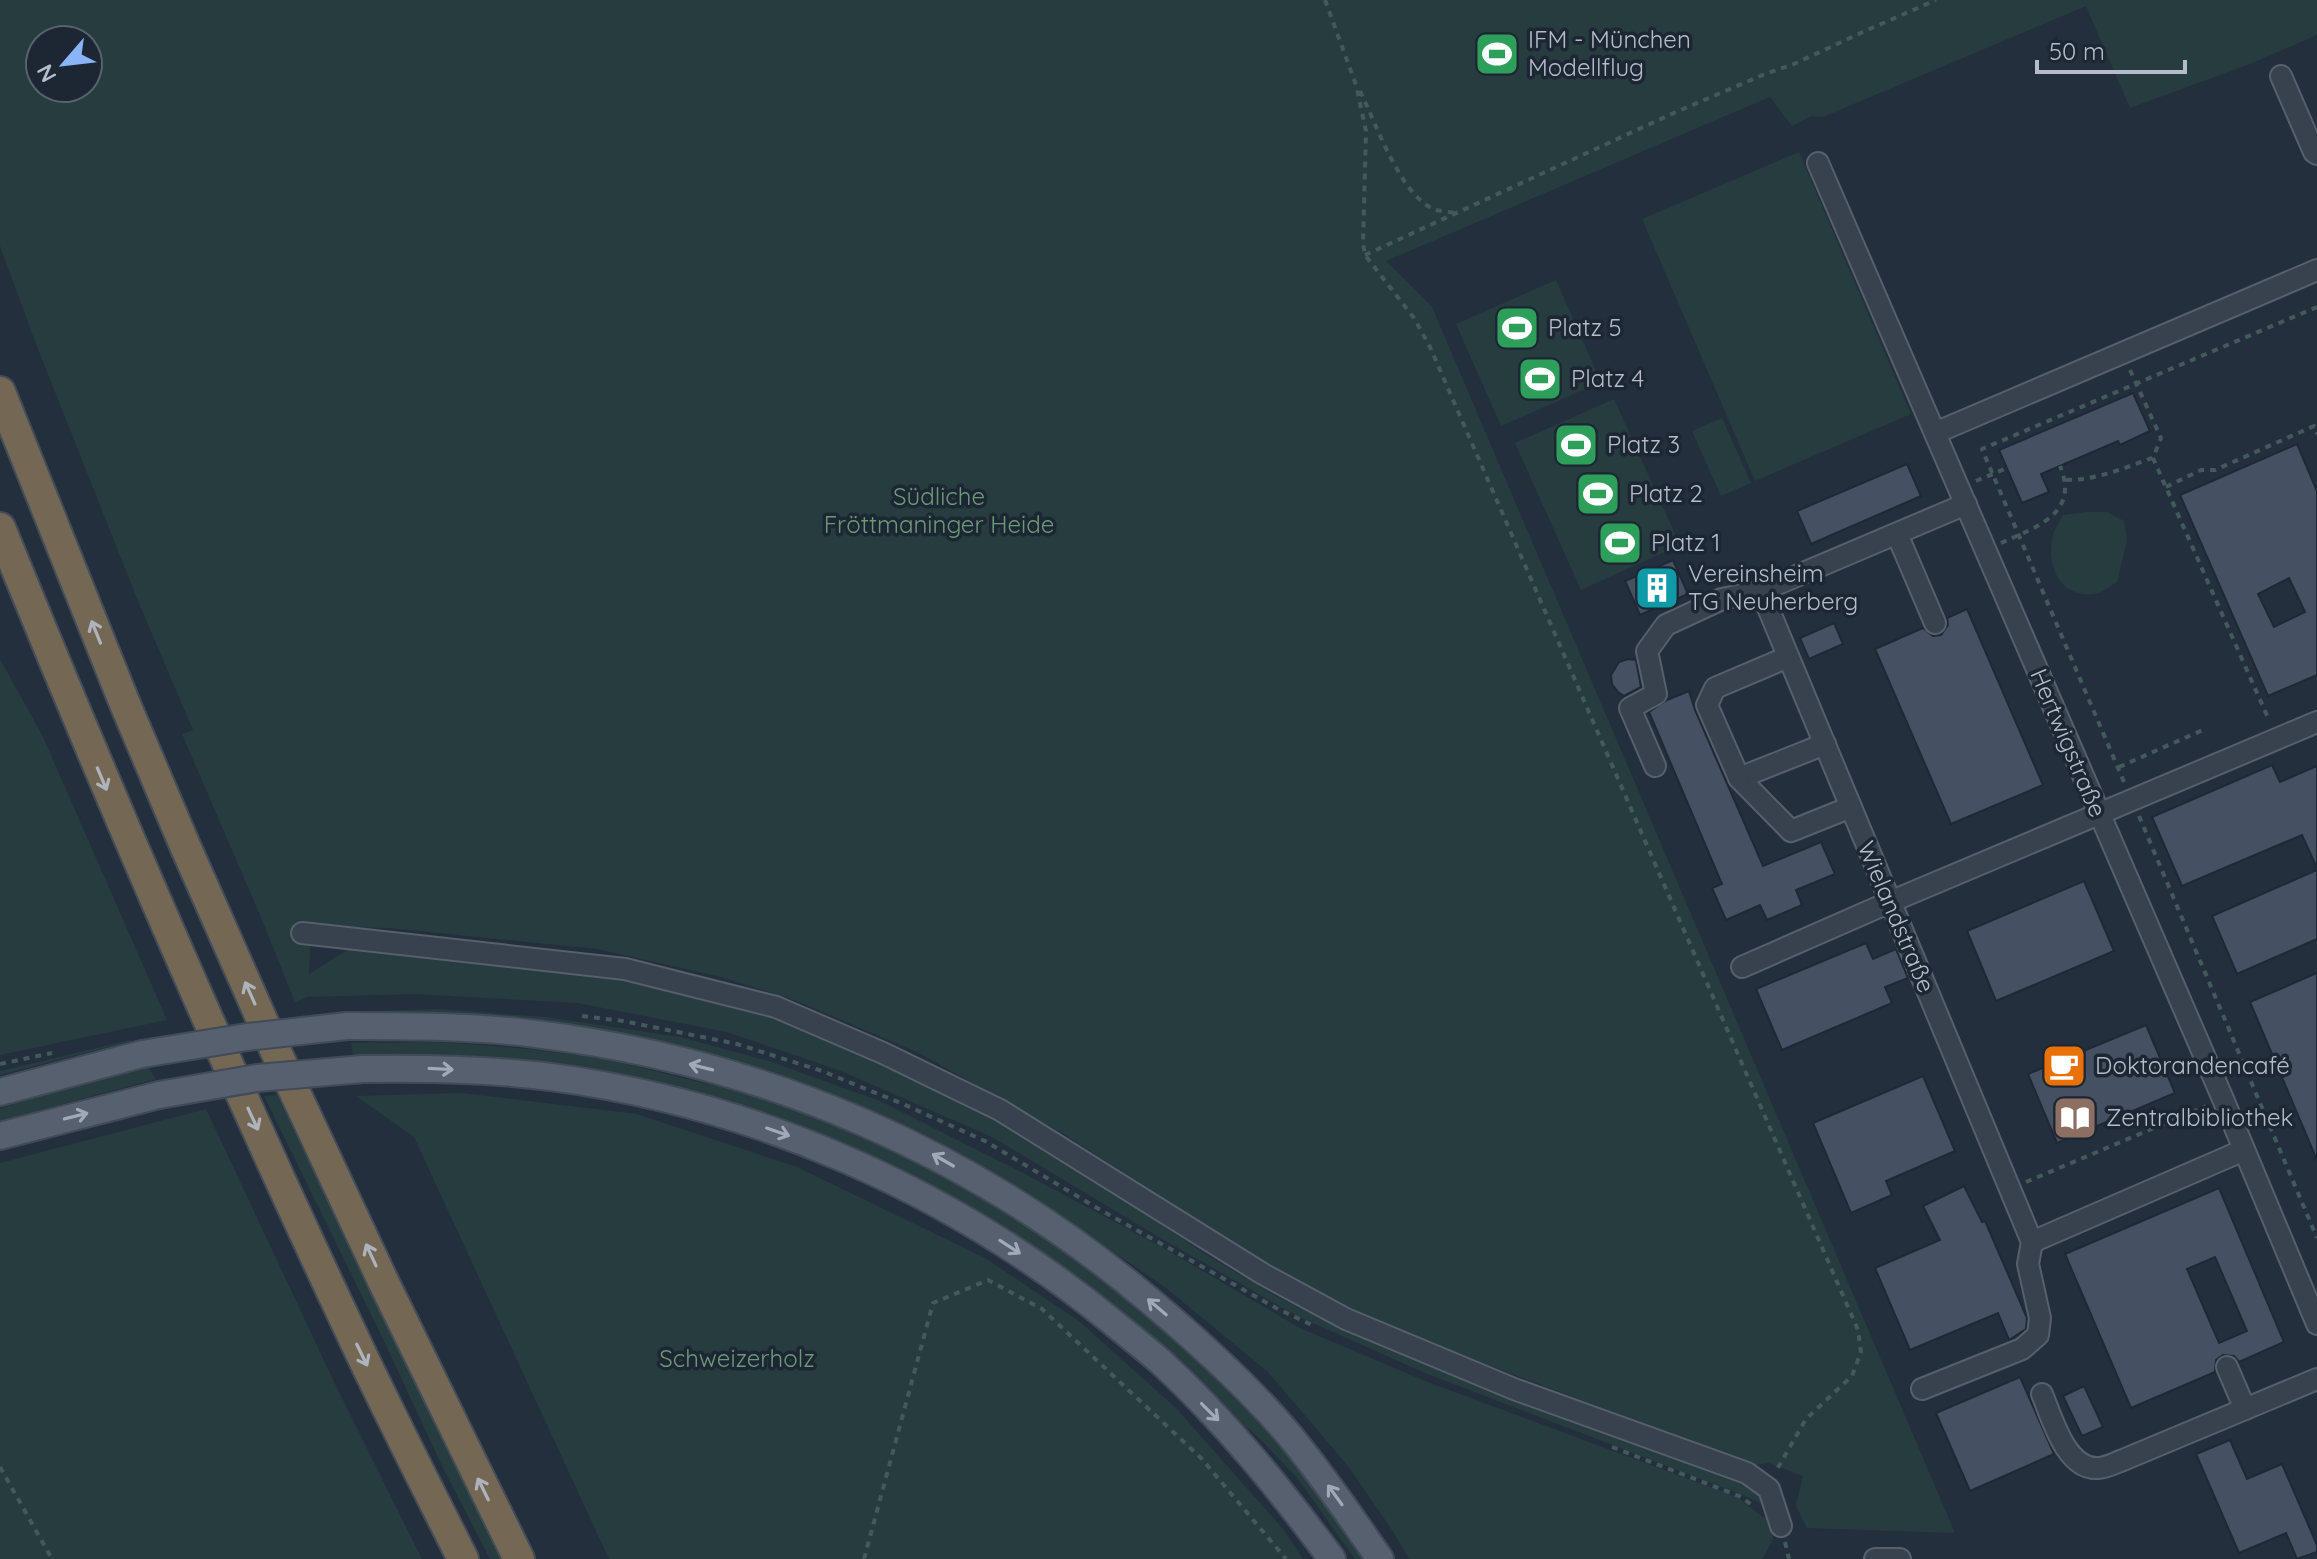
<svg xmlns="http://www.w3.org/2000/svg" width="2317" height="1559" font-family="Quicksand,sans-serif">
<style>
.green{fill:#263c3f;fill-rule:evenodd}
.building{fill:#455162;stroke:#1f2835;stroke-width:2;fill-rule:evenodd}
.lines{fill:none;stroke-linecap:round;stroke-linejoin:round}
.minor-casing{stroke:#565f6c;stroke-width:24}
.major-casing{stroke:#414a57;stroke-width:30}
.highway-casing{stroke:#434c59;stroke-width:34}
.path{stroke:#44595c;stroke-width:4;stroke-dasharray:6 6;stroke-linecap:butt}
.minor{stroke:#38414e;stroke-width:20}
.major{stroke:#56606e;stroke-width:26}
.highway{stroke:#746855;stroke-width:30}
.major-bridge-casing{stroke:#414a57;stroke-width:30;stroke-linecap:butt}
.major-bridge{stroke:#56606e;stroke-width:26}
.oneway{stroke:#aeb4bd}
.oneway2{stroke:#a1aab7}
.labels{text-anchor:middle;stroke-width:7;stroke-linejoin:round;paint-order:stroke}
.poi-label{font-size:24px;fill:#b4bcc9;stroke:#1d2633;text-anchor:start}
.park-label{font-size:24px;fill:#6b9a76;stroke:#1d2633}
.street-label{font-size:24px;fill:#b4bcc9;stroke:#1d2633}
</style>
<rect width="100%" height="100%" fill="#242f3e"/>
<g class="green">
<path d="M 0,0 L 2317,0 L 2317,35 L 2250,64 L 2130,108 L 2086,6 L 1823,117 L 1811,116 L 1792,126 L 1770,97 L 1386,261 L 1432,307 L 1955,1533 L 1807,1528 L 1796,1506 L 1803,1476 L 1768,1463 L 1756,1465 L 1399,1332 L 1283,1274 L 1062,1133 L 919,1053 L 794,1000 L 721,977 L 597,949 L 389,928 L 311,926 L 309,974 L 347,950 L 399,948 L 630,976 L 784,1016 L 935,1086 L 1034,1139 L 1207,1255 L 1272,1294 L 1320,1318 L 1391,1348 L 1731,1477 L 1757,1493 L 1772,1509 L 1745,1496 L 1425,1373 L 1295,1315 L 1157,1236 L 994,1138 L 841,1071 L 727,1032 L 577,1003 L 413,994 L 307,997 L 295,1002 L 260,915 L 182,734 L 193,730 L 138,601 L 36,344 L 0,246 ZM 40,40 L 88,40 L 88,88 L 40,88 Z"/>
<path d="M 1799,152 L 1911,414 L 1755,481 L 1642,219 Z"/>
<path d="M 1556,280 L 1601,382 L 1501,426 L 1456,324 Z"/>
<path d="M 1614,399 L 1680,545 L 1581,590 L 1515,443 Z"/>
<path d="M 1722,418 L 1751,483 L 1721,496 L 1692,431 Z"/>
<path d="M 2087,512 L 2107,512 L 2124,521 L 2127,541 L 2117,582 C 2110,586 2102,593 2094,594 C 2059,599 2044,562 2054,532 C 2056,527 2060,521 2063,515 Z"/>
<path d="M 0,659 L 43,737 L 167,1020 L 0,1055 Z"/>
<path d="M 437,1009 L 546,1017 L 680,1037 L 769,1061 L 880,1101 L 1029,1176 L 1160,1246 L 1300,1328 L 1425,1381 L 1737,1497 L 1772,1524 L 1773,1540 L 1762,1559 L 1409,1559 L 1394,1533 L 1348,1466 L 1268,1372 L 1166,1288 L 1025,1191 L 932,1138 L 762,1070 L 643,1038 L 532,1022 L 343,1015 L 342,1012 Z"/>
<path d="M 130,1040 L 132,1041 L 0,1075 L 0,1071 Z"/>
<path d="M 435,1042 C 491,1045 547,1050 603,1059 C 628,1064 654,1071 679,1077 C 712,1085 746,1092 778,1104 C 928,1157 1067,1240 1185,1347 C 1253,1409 1312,1483 1363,1559 L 1355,1559 L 1298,1479 L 1263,1442 L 1226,1409 L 1149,1333 L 1054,1260 L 938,1189 L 826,1138 L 741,1105 L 573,1068 L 452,1056 L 353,1056 L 351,1043 Z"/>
<path d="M 148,1067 L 156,1079 L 0,1121 L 0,1109 L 26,1099 Z"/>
<path d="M 461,1093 L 637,1114 L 797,1167 L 985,1258 L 1079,1321 L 1176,1408 L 1283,1529 L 1303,1559 L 609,1559 L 414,1137 L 356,1096 Z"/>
<path d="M 277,1095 L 443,1442 L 502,1559 L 490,1559 L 443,1468 L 383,1339 L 264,1096 Z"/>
<path d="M 206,1109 L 335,1384 L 422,1559 L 0,1559 L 0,1163 Z"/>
</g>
<g class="building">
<path d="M 2133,393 L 2150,431 L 2120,445 L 2118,441 L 2041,474 L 2049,492 L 2022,503 L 1999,450 Z"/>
<path d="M 2297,444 L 2317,491 L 2317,675 L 2268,696 L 2180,495 ZM 2289,578 L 2305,612 L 2274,627 L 2258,594 Z"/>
<path d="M 1907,464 L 1921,496 L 1811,544 L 1797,511 Z"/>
<path d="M 1673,560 L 1688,594 L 1640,615 L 1625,581 Z"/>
<path d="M 1967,609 L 2043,785 L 1951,824 L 1875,649 L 1923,628 L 1933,636 L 1941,635 L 1948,625 L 1947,618 Z"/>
<path d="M 1834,623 L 1843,644 L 1809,659 L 1800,638 Z"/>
<path d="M 1628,659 L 1636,660 L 1641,687 L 1624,696 L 1618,692 L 1612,684 L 1611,675 L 1619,662 Z"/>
<path d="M 1689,691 L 1695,710 L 1763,866 L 1821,842 L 1835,874 L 1796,890 L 1802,905 L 1767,920 L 1760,905 L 1726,920 L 1712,888 L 1722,884 L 1649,712 L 1667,700 Z"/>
<path d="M 2272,765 L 2280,782 L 2317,766 L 2317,868 L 2302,835 L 2182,886 L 2152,817 Z"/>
<path d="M 2317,870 L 2317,939 L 2237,974 L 2212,916 Z"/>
<path d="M 2084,881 L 2114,951 L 1996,1001 L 1967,931 Z"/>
<path d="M 1866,943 L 1873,959 L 1896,949 L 1908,978 L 1885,987 L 1892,1003 L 1782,1050 L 1756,989 Z"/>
<path d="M 2317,973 L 2317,1160 L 2250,1002 Z"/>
<path d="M 2146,1025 L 2175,1093 L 2057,1143 L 2028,1074 Z"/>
<path d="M 1923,1076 L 1955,1151 L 1886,1181 L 1892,1195 L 1851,1213 L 1813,1123 Z"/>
<path d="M 1964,1186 L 1982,1222 L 1985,1221 L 2027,1318 L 2026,1329 L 2009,1340 L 1998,1313 L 1910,1350 L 1875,1268 L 1940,1240 L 1923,1206 Z"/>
<path d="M 2219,1188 L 2284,1342 L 2239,1362 L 2234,1356 L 2223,1355 L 2216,1360 L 2215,1372 L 2131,1408 L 2065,1254 ZM 2215,1257 L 2247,1331 L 2219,1343 L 2187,1269 Z"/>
<path d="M 2020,1377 L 2054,1454 L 1970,1491 L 1936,1413 Z"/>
<path d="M 2084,1386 L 2103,1427 L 2082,1436 L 2063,1396 Z"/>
<path d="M 2230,1440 L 2247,1479 L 2282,1464 L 2317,1545 L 2317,1552 L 2297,1559 L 2286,1533 L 2239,1553 L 2196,1454 Z"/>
</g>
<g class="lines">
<g class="minor-casing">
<g id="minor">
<path d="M 2281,76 L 2314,152 L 2317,154"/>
<path d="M 1818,163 L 2223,1099 L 2317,1324"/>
<path d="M 1935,433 L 2317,270"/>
<path d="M 1897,534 L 1935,623"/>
<path d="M 1761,591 L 2032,1242"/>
<path d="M 1825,744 L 1739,778 L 1791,831 L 1851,807"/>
<path d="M 1655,766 L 1630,708 L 1656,694 L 1647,651 L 1666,625 L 1722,599 L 1761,591 L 1966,504"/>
<path d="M 1739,778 L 1707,705 L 1715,688 L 1788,657"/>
<path d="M 302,933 L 625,969 L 776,1007 L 883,1053 L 1000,1110 L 1263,1274 L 1346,1319 L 1514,1389 L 1747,1473 L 1769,1489 L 1781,1526"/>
<path d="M 1742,967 L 1890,902 L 2317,722"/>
<path d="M 2032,1242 L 2244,1150"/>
<path d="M 2227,1367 L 2245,1409"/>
<path d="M 1922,1389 L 2022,1349 L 2038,1335 L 2040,1318 L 2028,1264 L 2032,1242"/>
<path d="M 2042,1394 C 2052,1418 2066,1470 2098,1468 C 2106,1468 2115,1463 2123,1460 L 2317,1379"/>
<path d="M 1875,1559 L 1900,1559"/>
</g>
</g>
<g class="major-casing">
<g id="major">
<path d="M 347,1026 C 410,1026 474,1026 536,1034 C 765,1062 973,1152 1149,1300 C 1199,1342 1248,1386 1290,1436 C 1322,1475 1351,1517 1380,1559"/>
<path d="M 363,1069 C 426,1068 488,1069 551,1077 C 755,1104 950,1190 1110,1320 C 1127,1334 1145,1348 1161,1362 C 1226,1422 1280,1489 1332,1559"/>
<path d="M 0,1092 L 142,1054"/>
<path d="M 0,1136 L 159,1095"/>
</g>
</g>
<g class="highway-casing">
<g id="highway">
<path d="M 0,392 L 125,704 L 186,848 L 277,1054 L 384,1283 L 519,1559"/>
<path d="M 0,528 C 109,797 224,1063 348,1326 C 384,1404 424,1481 463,1559"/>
</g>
</g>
<g class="path">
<path d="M 1325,0 L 1356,85 L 1366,131 L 1363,243 L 1365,255 L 1414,318 L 1430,347 L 1858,1330 L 1861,1352 L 1852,1376 L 1806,1419 L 1776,1471"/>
<path d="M 1360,91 C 1376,123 1401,198 1436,210 C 1442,211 1449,212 1455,213"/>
<path d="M 1365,255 L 1676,112 L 1765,74 L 1794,64 L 1865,31 L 1936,0"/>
<path d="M 2130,370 L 2161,438 L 2153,458 L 2269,720"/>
<path d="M 2066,480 C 2097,480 2124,468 2152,458"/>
<path d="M 1976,481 L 2007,468"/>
<path d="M 2166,487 L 2201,470 L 2215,470 L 2314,426 L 2317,434"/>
<path d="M 2001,543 C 2036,527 2080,514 2060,466"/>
<path d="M 2119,767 L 2205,729"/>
<path d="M 2124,782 L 1982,449 L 2317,307"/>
<path d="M 2139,816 L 2317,1238"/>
<path d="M 582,1016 L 623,1021 L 737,1044 L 822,1071 L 903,1104 L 985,1141 L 1097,1208 L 1278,1309 L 1312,1325"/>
<path d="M 0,1064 L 52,1053"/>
<path d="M 2026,1182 L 2206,1106"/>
<path d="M 1612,1447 L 1739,1496 L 1755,1507"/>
<path d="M 0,1467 L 52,1559"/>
<path d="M 1785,1542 L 1789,1559"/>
<path d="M 864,1559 L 933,1303 L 988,1280 L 1042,1309 L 1201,1458 L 1286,1559"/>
</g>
<use href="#minor" class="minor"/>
<use href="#major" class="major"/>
<use href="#highway" class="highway"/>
<g class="major-bridge-casing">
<g id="major-bridge">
<path d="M 142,1054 L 247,1037 L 347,1026"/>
<path d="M 159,1095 L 257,1078 L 363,1069"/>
</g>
</g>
<use href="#major-bridge" class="major-bridge"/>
</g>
<defs><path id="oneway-shaft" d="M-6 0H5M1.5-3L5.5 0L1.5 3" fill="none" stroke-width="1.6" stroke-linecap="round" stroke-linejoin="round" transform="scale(2)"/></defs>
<g class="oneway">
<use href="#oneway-shaft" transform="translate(96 632) rotate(-112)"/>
<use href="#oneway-shaft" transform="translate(102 779) rotate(67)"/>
<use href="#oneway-shaft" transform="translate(250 993) rotate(-114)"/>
<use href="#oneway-shaft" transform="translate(253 1119) rotate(65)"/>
<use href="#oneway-shaft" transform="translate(371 1255) rotate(-115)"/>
<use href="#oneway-shaft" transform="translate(362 1355) rotate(64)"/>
<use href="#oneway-shaft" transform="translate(483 1489) rotate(-116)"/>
</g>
<g class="oneway2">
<use href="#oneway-shaft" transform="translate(701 1067) rotate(-166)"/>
<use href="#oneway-shaft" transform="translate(441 1069) rotate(3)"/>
<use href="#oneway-shaft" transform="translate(76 1116) rotate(-14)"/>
<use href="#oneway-shaft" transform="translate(778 1132) rotate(19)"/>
<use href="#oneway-shaft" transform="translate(943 1160) rotate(-150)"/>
<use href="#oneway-shaft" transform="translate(1010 1247) rotate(33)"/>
<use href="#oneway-shaft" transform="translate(1157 1307) rotate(-140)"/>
<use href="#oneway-shaft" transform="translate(1210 1412) rotate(45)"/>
<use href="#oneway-shaft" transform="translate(1335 1495) rotate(-126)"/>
</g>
<defs>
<g id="stadium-square" transform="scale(2.3)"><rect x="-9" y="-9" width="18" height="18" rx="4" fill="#2e9e5b" stroke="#1d2633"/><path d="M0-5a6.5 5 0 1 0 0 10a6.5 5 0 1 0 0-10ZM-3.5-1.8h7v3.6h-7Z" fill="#fff"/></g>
<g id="building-square" transform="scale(2.3)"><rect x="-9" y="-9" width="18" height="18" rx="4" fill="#0f9aa8" stroke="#1d2633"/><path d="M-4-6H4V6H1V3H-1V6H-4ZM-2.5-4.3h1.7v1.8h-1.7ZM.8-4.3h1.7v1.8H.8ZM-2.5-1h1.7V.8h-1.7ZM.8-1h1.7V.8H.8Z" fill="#fff"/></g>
<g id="cafe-square" transform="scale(2.3)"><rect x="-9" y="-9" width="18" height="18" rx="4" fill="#e8710a" stroke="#1d2633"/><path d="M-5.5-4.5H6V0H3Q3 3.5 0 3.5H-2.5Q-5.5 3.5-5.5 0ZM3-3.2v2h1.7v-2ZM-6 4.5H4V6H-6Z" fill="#fff"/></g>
<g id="library-square" transform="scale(2.3)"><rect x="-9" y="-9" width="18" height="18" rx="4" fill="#8d6e63" stroke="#1d2633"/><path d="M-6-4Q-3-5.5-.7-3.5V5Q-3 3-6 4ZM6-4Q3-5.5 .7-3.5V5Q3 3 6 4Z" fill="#fff"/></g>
</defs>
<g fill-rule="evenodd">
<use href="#stadium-square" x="1497" y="54"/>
<use href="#stadium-square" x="1517" y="328"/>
<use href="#stadium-square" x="1540" y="379"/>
<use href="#stadium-square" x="1576" y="445"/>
<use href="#stadium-square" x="1598" y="494"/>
<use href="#stadium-square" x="1620" y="543"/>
<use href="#building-square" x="1657" y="588"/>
<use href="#cafe-square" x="2064" y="1066"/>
<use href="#library-square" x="2075" y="1118"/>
</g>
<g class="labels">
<g class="poi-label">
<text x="1528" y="48">IFM - München<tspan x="1528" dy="28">Modellflug</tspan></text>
<text x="1548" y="336">Platz 5</text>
<text x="1571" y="387">Platz 4</text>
<text x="1607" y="453">Platz 3</text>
<text x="1629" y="502">Platz 2</text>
<text x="1651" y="551">Platz 1</text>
<text x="1688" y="582">Vereinsheim<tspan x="1688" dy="28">TG Neuherberg</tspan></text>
<text x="2095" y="1074">Doktorandencafé</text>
<text x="2106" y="1126">Zentralbibliothek</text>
</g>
<g class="park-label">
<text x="939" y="505">Südliche<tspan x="939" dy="28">Fröttmaninger Heide</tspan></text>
<text x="737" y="1367">Schweizerholz</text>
</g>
<g class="street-label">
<text transform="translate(2068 743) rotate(67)" y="8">Hertwigstraße</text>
<text transform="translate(1896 917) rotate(67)" y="8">Wielandstraße</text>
</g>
</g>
<g transform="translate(64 64) rotate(242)"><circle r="38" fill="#1d2633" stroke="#59626f" stroke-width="2"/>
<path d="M0-6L14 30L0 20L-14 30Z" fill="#8ab4f8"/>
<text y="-12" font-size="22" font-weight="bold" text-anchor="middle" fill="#b4bcc9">N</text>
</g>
<path d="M2037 60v12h148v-12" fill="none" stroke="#b4bcc9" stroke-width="4"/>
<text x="2049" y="60" font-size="24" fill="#b4bcc9" stroke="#1d2633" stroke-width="6" paint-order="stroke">50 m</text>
</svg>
